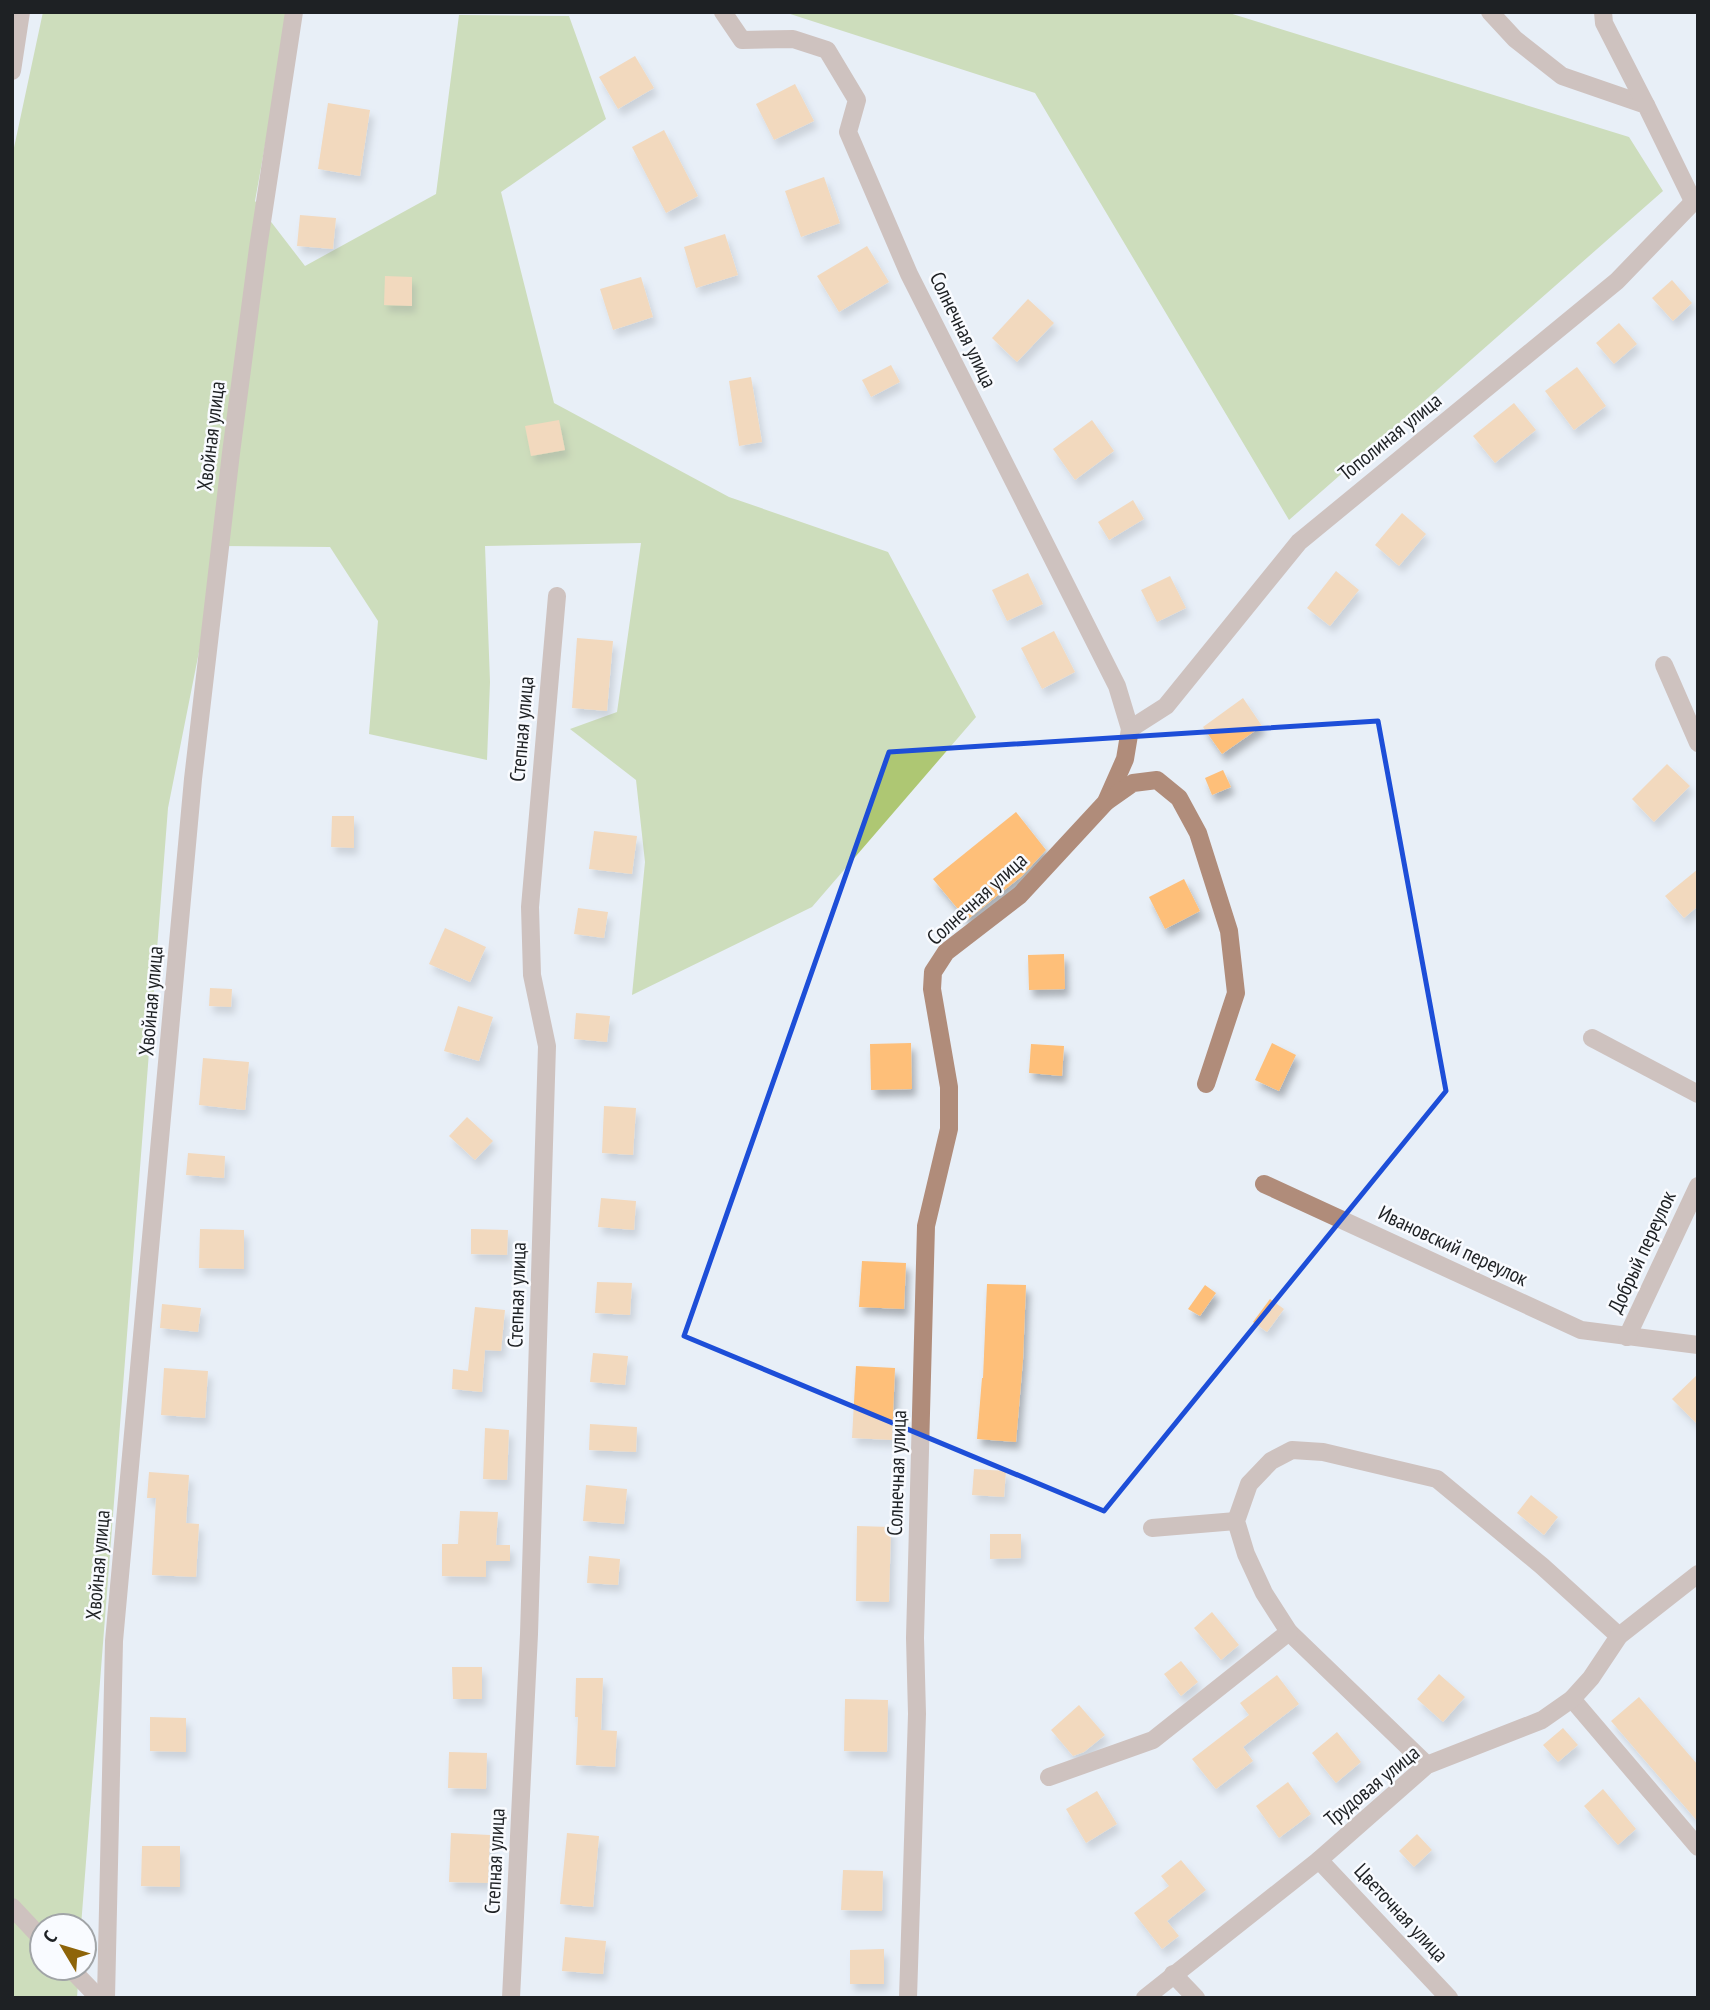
<svg xmlns="http://www.w3.org/2000/svg" width="1710" height="2010" font-family="'PT Sans Narrow',sans-serif">
<style>
.forest{fill:#aec773}
.building{fill:#febf79;filter:url(#shadow)}
.lines{fill:none;stroke-linecap:round;stroke-linejoin:round}
.minor{stroke:#b08c7a;stroke-width:18}
.marked{fill:none;stroke:#1d4ed8;stroke-width:5;stroke-linejoin:round}
.labels{text-anchor:middle;stroke-width:5;stroke-linejoin:round;paint-order:stroke}
.street-label{font-size:21px;fill:#1e2124;stroke:#f9fbff}
</style>
<defs>
<filter id="shadow"><feDropShadow dx="4" dy="7" stdDeviation="3.5" flood-color="#0004"/></filter>
</defs>
<rect width="100%" height="100%" fill="#e8eff7"/>
<g class="forest">
<path d="M 43,12 L 289,12 L 255,201 L 305,266 L 436,194 L 459,15 L 569,16 L 606,119 L 501,192 L 554,403 L 729,497 L 888,552 L 976,717 L 812,907 L 632,995 L 645,862 L 636,780 L 570,729 L 617,712 L 641,543 L 485,546 L 490,682 L 487,760 L 369,734 L 378,621 L 330,547 L 220,546 L 168,808 L 81,1926 L 42,1926 L 42,1968 L 79,1968 L 77,1998 L 12,1998 L 12,157 Z"/>
<path d="M 784,12 L 1226,12 L 1629,137 L 1663,191 L 1289,520 L 1035,93 Z"/>
</g>
<g class="building">
<path d="M 635,56 L 654,88 L 618,109 L 599,77 Z"/>
<path d="M 795,84 L 814,121 L 774,140 L 756,104 Z"/>
<path d="M 328,103 L 370,110 L 360,176 L 318,169 Z"/>
<path d="M 664,130 L 698,196 L 666,213 L 632,147 Z"/>
<path d="M 824,177 L 840,223 L 801,237 L 785,191 Z"/>
<path d="M 300,215 L 336,218 L 333,249 L 297,246 Z"/>
<path d="M 725,234 L 738,275 L 696,288 L 684,247 Z"/>
<path d="M 867,246 L 889,282 L 839,312 L 817,276 Z"/>
<path d="M 385,276 L 412,277 L 412,306 L 384,305 Z"/>
<path d="M 641,277 L 653,317 L 613,330 L 600,289 Z"/>
<path d="M 1672,280 L 1692,303 L 1673,321 L 1652,298 Z"/>
<path d="M 1028,299 L 1054,323 L 1017,362 L 992,338 Z"/>
<path d="M 1619,323 L 1637,344 L 1614,364 L 1596,343 Z"/>
<path d="M 891,365 L 900,382 L 871,397 L 862,380 Z"/>
<path d="M 1577,367 L 1606,406 L 1574,430 L 1545,391 Z"/>
<path d="M 751,377 L 762,442 L 739,446 L 729,381 Z"/>
<path d="M 1514,403 L 1536,430 L 1495,463 L 1473,436 Z"/>
<path d="M 559,420 L 565,450 L 531,456 L 525,426 Z"/>
<path d="M 1092,420 L 1114,451 L 1075,480 L 1053,449 Z"/>
<path d="M 1133,500 L 1144,519 L 1109,540 L 1098,522 Z"/>
<path d="M 1402,513 L 1426,534 L 1399,566 L 1375,545 Z"/>
<path d="M 1336,571 L 1359,590 L 1330,626 L 1307,608 Z"/>
<path d="M 1028,573 L 1043,604 L 1007,621 L 992,590 Z"/>
<path d="M 1170,576 L 1186,608 L 1157,622 L 1141,590 Z"/>
<path d="M 1054,631 L 1075,672 L 1042,689 L 1021,648 Z"/>
<path d="M 577,638 L 613,641 L 607,711 L 572,708 Z"/>
<path d="M 1243,698 L 1262,726 L 1222,754 L 1203,727 Z"/>
<path d="M 1667,764 L 1690,786 L 1654,822 L 1632,799 Z"/>
<path d="M 1223,770 L 1231,787 L 1212,795 L 1205,778 Z"/>
<path d="M 1016,812 L 1046,850 L 1022,876 L 967,920 L 933,879 Z"/>
<path d="M 332,816 L 354,816 L 354,848 L 331,847 Z"/>
<path d="M 594,831 L 637,836 L 632,874 L 589,869 Z"/>
<path d="M 1698,869 L 1698,906 L 1684,918 L 1665,896 Z"/>
<path d="M 1184,879 L 1200,911 L 1165,929 L 1149,897 Z"/>
<path d="M 578,908 L 608,912 L 604,938 L 574,934 Z"/>
<path d="M 445,928 L 486,947 L 470,982 L 429,964 Z"/>
<path d="M 1064,954 L 1065,989 L 1029,990 L 1028,955 Z"/>
<path d="M 210,988 L 232,989 L 231,1007 L 209,1006 Z"/>
<path d="M 458,1006 L 493,1017 L 479,1061 L 444,1051 Z"/>
<path d="M 576,1013 L 610,1016 L 607,1042 L 574,1039 Z"/>
<path d="M 911,1043 L 912,1089 L 871,1090 L 870,1044 Z"/>
<path d="M 1272,1043 L 1296,1055 L 1279,1091 L 1255,1080 Z"/>
<path d="M 1031,1044 L 1064,1046 L 1062,1076 L 1029,1073 Z"/>
<path d="M 203,1058 L 249,1062 L 245,1110 L 199,1105 Z"/>
<path d="M 604,1106 L 636,1108 L 633,1155 L 602,1153 Z"/>
<path d="M 467,1117 L 493,1141 L 475,1160 L 449,1136 Z"/>
<path d="M 188,1153 L 225,1156 L 224,1178 L 186,1175 Z"/>
<path d="M 601,1198 L 636,1201 L 634,1230 L 598,1227 Z"/>
<path d="M 200,1229 L 244,1230 L 244,1269 L 199,1268 Z"/>
<path d="M 471,1229 L 508,1230 L 507,1255 L 471,1254 Z"/>
<path d="M 862,1261 L 906,1263 L 904,1309 L 859,1307 Z"/>
<path d="M 597,1282 L 632,1283 L 630,1315 L 595,1313 Z"/>
<path d="M 987,1284 L 1026,1285 L 1023,1360 L 1016,1442 L 977,1439 L 982,1378 L 983,1378 Z"/>
<path d="M 1205,1285 L 1216,1293 L 1200,1316 L 1188,1309 Z"/>
<path d="M 1270,1299 L 1284,1309 L 1267,1332 L 1253,1322 Z"/>
<path d="M 162,1304 L 201,1308 L 198,1332 L 160,1328 Z"/>
<path d="M 475,1307 L 505,1310 L 501,1351 L 485,1350 L 482,1392 L 452,1389 L 453,1369 L 468,1371 Z"/>
<path d="M 593,1353 L 628,1356 L 625,1385 L 590,1382 Z"/>
<path d="M 856,1366 L 895,1368 L 892,1440 L 852,1438 Z"/>
<path d="M 164,1368 L 208,1371 L 205,1418 L 161,1415 Z"/>
<path d="M 1698,1374 L 1698,1425 L 1672,1399 Z"/>
<path d="M 590,1424 L 637,1427 L 636,1452 L 589,1450 Z"/>
<path d="M 485,1428 L 509,1430 L 507,1480 L 483,1479 Z"/>
<path d="M 974,1469 L 1006,1471 L 1004,1497 L 972,1495 Z"/>
<path d="M 149,1472 L 189,1475 L 186,1523 L 199,1524 L 196,1577 L 152,1575 L 156,1498 L 147,1498 Z"/>
<path d="M 586,1485 L 627,1489 L 624,1524 L 583,1521 Z"/>
<path d="M 1531,1495 L 1558,1517 L 1544,1535 L 1517,1513 Z"/>
<path d="M 460,1511 L 498,1512 L 496,1545 L 510,1545 L 510,1561 L 486,1561 L 486,1577 L 442,1576 L 442,1544 L 458,1544 Z"/>
<path d="M 857,1526 L 891,1527 L 889,1602 L 856,1601 Z"/>
<path d="M 990,1534 L 1021,1534 L 1021,1558 L 990,1559 Z"/>
<path d="M 589,1556 L 620,1559 L 618,1585 L 587,1583 Z"/>
<path d="M 1212,1612 L 1239,1645 L 1221,1660 L 1194,1628 Z"/>
<path d="M 1181,1661 L 1198,1682 L 1181,1696 L 1164,1674 Z"/>
<path d="M 452,1667 L 482,1667 L 482,1699 L 453,1699 Z"/>
<path d="M 1439,1674 L 1465,1697 L 1443,1722 L 1417,1699 Z"/>
<path d="M 1277,1675 L 1299,1704 L 1243,1747 L 1253,1761 L 1216,1789 L 1192,1759 L 1249,1715 L 1240,1703 Z"/>
<path d="M 576,1678 L 603,1678 L 601,1730 L 617,1731 L 615,1767 L 576,1765 L 578,1717 L 575,1717 Z"/>
<path d="M 1639,1697 L 1698,1765 L 1698,1822 L 1611,1721 Z"/>
<path d="M 845,1699 L 888,1700 L 887,1752 L 844,1751 Z"/>
<path d="M 1079,1705 L 1105,1735 L 1084,1752 L 1073,1756 L 1051,1730 Z"/>
<path d="M 150,1717 L 186,1718 L 186,1752 L 150,1751 Z"/>
<path d="M 1563,1728 L 1578,1745 L 1558,1762 L 1543,1745 Z"/>
<path d="M 1337,1732 L 1361,1762 L 1336,1783 L 1312,1753 Z"/>
<path d="M 449,1752 L 487,1753 L 486,1789 L 448,1788 Z"/>
<path d="M 1288,1782 L 1311,1814 L 1279,1838 L 1256,1806 Z"/>
<path d="M 1603,1789 L 1636,1829 L 1618,1845 L 1584,1806 Z"/>
<path d="M 1097,1791 L 1117,1824 L 1086,1843 L 1066,1809 Z"/>
<path d="M 451,1833 L 490,1835 L 488,1883 L 449,1882 Z"/>
<path d="M 567,1833 L 599,1836 L 593,1907 L 560,1904 Z"/>
<path d="M 1417,1834 L 1432,1850 L 1414,1867 L 1399,1851 Z"/>
<path d="M 142,1846 L 180,1846 L 180,1887 L 141,1886 Z"/>
<path d="M 1181,1860 L 1206,1890 L 1167,1921 L 1179,1936 L 1162,1949 L 1134,1913 L 1169,1886 L 1161,1876 Z"/>
<path d="M 843,1870 L 883,1871 L 882,1911 L 841,1910 Z"/>
<path d="M 565,1937 L 606,1941 L 603,1974 L 562,1971 Z"/>
<path d="M 884,1949 L 884,1984 L 850,1984 L 850,1950 Z"/>
</g>
<g class="lines">
<g class="minor">
<path d="M 723,12 L 742,40 L 793,39 L 827,50 L 857,100 L 848,132 L 909,274 L 1117,686 L 1130,729 L 1125,759 L 1106,802 L 1020,895 L 946,952 L 933,972 L 932,989 L 949,1087 L 949,1129 L 926,1226 L 915,1638 L 917,1714 L 908,1998"/>
<path d="M 1490,12 L 1515,39 L 1562,76 L 1646,105 L 1693,201"/>
<path d="M 1603,12 L 1604,23 L 1646,105"/>
<path d="M 12,71 L 21,12"/>
<path d="M 1664,665 L 1698,743"/>
<path d="M 1130,729 L 1166,706 L 1299,542 L 1617,281 L 1698,197"/>
<path d="M 1106,802 L 1133,783 L 1157,780 L 1179,798 L 1198,833 L 1229,931 L 1236,993 L 1206,1084"/>
<path d="M 1592,1038 L 1698,1094"/>
<path d="M 1264,1184 L 1581,1330 L 1698,1345"/>
<path d="M 1627,1337 L 1698,1186"/>
<path d="M 1152,1528 L 1236,1521"/>
<path d="M 1572,1699 L 1698,1847"/>
<path d="M 1427,1765 L 1289,1632 L 1264,1593 L 1246,1554 L 1236,1521 L 1249,1484 L 1271,1461 L 1292,1450 L 1323,1452 L 1437,1479 L 1542,1566 L 1619,1636"/>
<path d="M 1049,1777 L 1153,1740 L 1289,1632"/>
<path d="M 1319,1860 L 1449,1998"/>
<path d="M 12,1907 L 42,1939"/>
<path d="M 70,1968 L 99,1998"/>
<path d="M 1173,1974 L 1196,1998"/>
<path d="M 106,1998 L 114,1641 L 193,779 L 231,453 L 258,248 L 294,12"/>
<path d="M 511,1998 L 529,1634 L 547,1046 L 532,975 L 530,907 L 557,596"/>
<path d="M 1145,1998 L 1319,1860 L 1427,1765 L 1542,1720 L 1572,1699 L 1591,1678 L 1619,1636 L 1698,1574"/>
</g>
</g>
<path d="M0 0H1710V2010H0ZM 1378,721 L 1446,1091 L 1104,1511 L 684,1336 L 889,752 Z" fill="#e8eff7" fill-opacity=".55" fill-rule="evenodd"/>
<path class="marked" d="M 1378,721 L 1446,1091 L 1104,1511 L 684,1336 L 889,752 Z"/>
<g class="labels">
<g class="street-label">
<text transform="translate(963 330) rotate(64)" y="7">Солнечная улица</text>
<text transform="translate(211 436) rotate(-83)" y="7">Хвойная улица</text>
<text transform="translate(1390 437) rotate(-39)" y="7">Тополиная улица</text>
<text transform="translate(522 729) rotate(-85)" y="7">Степная улица</text>
<text transform="translate(977 899) rotate(-42)" y="7">Солнечная улица</text>
<text transform="translate(151 1001) rotate(-85)" y="7">Хвойная улица</text>
<text transform="translate(1453 1246) rotate(25)" y="7">Ивановский переулок</text>
<text transform="translate(1642 1252) rotate(-65)" y="7">Добрый переулок</text>
<text transform="translate(517 1295) rotate(-88)" y="7">Степная улица</text>
<text transform="translate(897 1473) rotate(-88)" y="7">Солнечная улица</text>
<text transform="translate(98 1565) rotate(-85)" y="7">Хвойная улица</text>
<text transform="translate(1372 1786) rotate(-39)" y="7">Трудовая улица</text>
<text transform="translate(495 1861) rotate(-87)" y="7">Степная улица</text>
<text transform="translate(1401 1913) rotate(47)" y="7">Цветочная улица</text>
</g>
</g>
<rect width="1710" height="2010" fill="none" stroke="#1e2124" stroke-width="28"/>
<g transform="translate(63 1947) rotate(308)"><circle r="33" fill="#f9fbff" stroke="#a1a4a7" stroke-width="2"/>
<path d="M0-5L12 26L0 18L-12 26Z" fill="#8e6409"/>
<text y="-10" font-size="19" font-weight="bold" text-anchor="middle" fill="#1e2124">С</text>
</g>
</svg>
